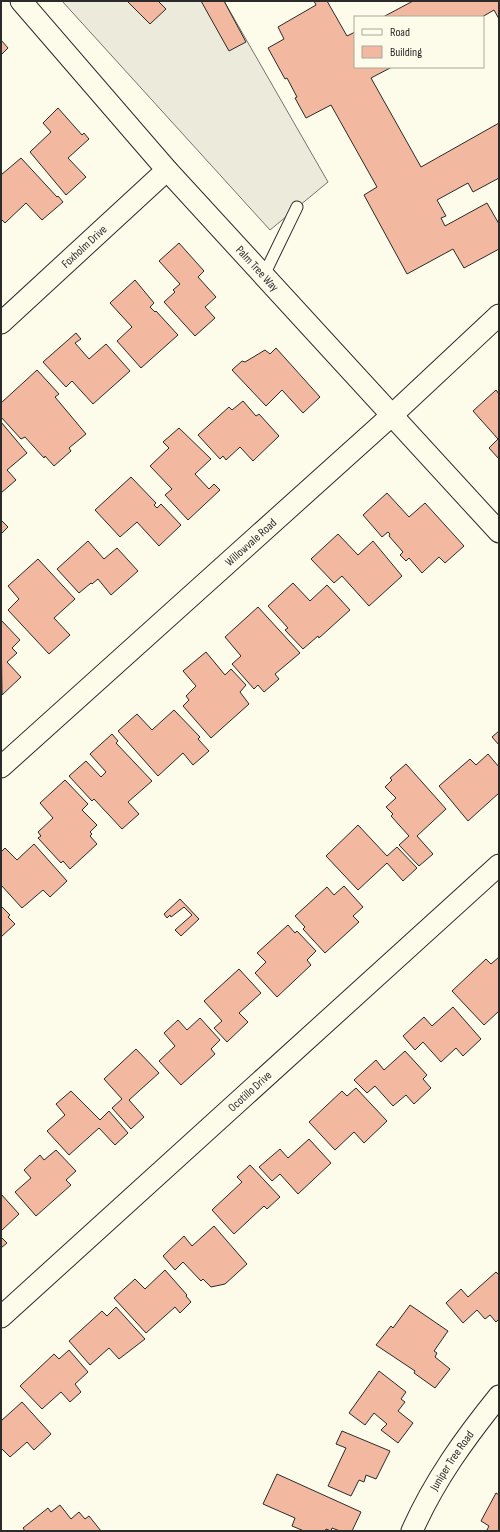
<svg xmlns="http://www.w3.org/2000/svg" width="500" height="1532" font-family="'Sofia Sans Condensed',sans-serif">
<style>
.parking{fill:#eceadb;stroke:#74746e}
.building{fill:#f2b8a0;stroke:#2b2b2b}
.lines{fill:none;stroke-linecap:round;stroke-linejoin:round}
.service-casing{stroke:#2b2b2b;stroke-width:13}
.minor-casing{stroke:#2b2b2b;stroke-width:23}
.service{stroke:#fdfbea;stroke-width:11}
.minor{stroke:#fdfbea;stroke-width:21}
.labels{text-anchor:middle;stroke-width:3;stroke-linejoin:round;paint-order:stroke}
.street-label{font-size:12px;fill:#2b2b2b;stroke:#fdfbea}
</style>
<rect width="100%" height="100%" fill="#fdfbea"/>
<path class="parking" d="M 62,1 L 224,1 L 328,182 L 270,230 Z"/>
<g class="building">
<path d="M 127,1 L 158,1 L 166,9 L 150,24 Z"/>
<path d="M 201,1 L 224,1 L 246,42 L 229,51 Z"/>
<path d="M 314,1 L 327,1 L 347,36 L 355,32 L 355,67 L 392,67 L 371,78 L 421,167 L 499,123 L 499,178 L 473,192 L 468,183 L 437,200 L 446,216 L 441,218 L 445,226 L 487,203 L 499,224 L 499,249 L 464,268 L 453,249 L 407,274 L 364,195 L 377,187 L 331,105 L 306,118 L 295,98 L 297,97 L 287,78 L 285,79 L 268,48 L 284,39 L 278,27 L 316,5 Z"/>
<path d="M 413,1 L 499,1 L 499,19 L 494,10 L 482,17 L 383,17 Z"/>
<path d="M 1,40 L 8,48 L 1,55 Z"/>
<path d="M 58,108 L 82,135 L 84,133 L 89,139 L 68,158 L 86,177 L 66,195 L 30,152 L 51,132 L 43,123 Z"/>
<path d="M 21,158 L 57,197 L 58,196 L 63,202 L 42,220 L 26,203 L 5,223 L 1,219 L 1,175 Z"/>
<path d="M 179,243 L 204,271 L 198,277 L 216,297 L 205,307 L 215,318 L 195,336 L 164,302 L 175,292 L 173,290 L 180,284 L 159,261 Z"/>
<path d="M 135,280 L 154,303 L 150,307 L 155,312 L 156,311 L 178,335 L 141,368 L 117,341 L 132,327 L 110,303 Z"/>
<path d="M 76,333 L 81,339 L 75,343 L 89,359 L 106,344 L 130,371 L 93,404 L 72,381 L 66,387 L 43,362 Z"/>
<path d="M 276,348 L 320,397 L 303,413 L 282,390 L 266,406 L 232,370 L 242,361 L 245,362 L 265,350 L 270,354 Z"/>
<path d="M 37,370 L 59,394 L 55,397 L 86,434 L 69,448 L 71,451 L 54,466 L 45,456 L 44,458 L 25,437 L 21,439 L 1,417 L 1,403 Z"/>
<path d="M 496,390 L 499,394 L 499,459 L 489,448 L 498,439 L 473,411 Z"/>
<path d="M 243,401 L 256,416 L 259,414 L 279,436 L 253,461 L 240,447 L 226,460 L 223,456 L 220,459 L 198,435 L 229,407 L 232,410 Z"/>
<path d="M 1,422 L 27,453 L 7,470 L 16,480 L 1,493 Z"/>
<path d="M 179,428 L 211,459 L 195,474 L 209,489 L 214,484 L 220,490 L 188,520 L 165,495 L 172,489 L 150,466 L 169,448 L 163,442 Z"/>
<path d="M 131,477 L 156,503 L 154,505 L 157,508 L 161,504 L 181,525 L 159,546 L 137,522 L 120,537 L 95,510 Z"/>
<path d="M 387,493 L 409,517 L 425,503 L 464,546 L 445,563 L 439,557 L 422,573 L 409,558 L 406,561 L 400,555 L 403,552 L 389,536 L 390,534 L 388,532 L 382,537 L 363,515 Z"/>
<path d="M 1,520 L 8,527 L 1,534 Z"/>
<path d="M 338,534 L 358,555 L 373,541 L 402,576 L 369,606 L 342,576 L 334,583 L 311,559 Z"/>
<path d="M 88,541 L 104,559 L 117,548 L 138,571 L 111,595 L 98,579 L 92,584 L 91,583 L 79,593 L 57,569 Z"/>
<path d="M 38,559 L 75,599 L 54,618 L 70,635 L 49,654 L 8,610 L 19,599 L 8,586 Z"/>
<path d="M 293,583 L 310,601 L 327,585 L 350,610 L 319,638 L 318,636 L 303,649 L 285,630 L 288,628 L 268,606 Z"/>
<path d="M 258,607 L 300,653 L 275,674 L 279,679 L 264,692 L 258,685 L 254,689 L 232,664 L 241,656 L 225,637 Z"/>
<path d="M 1,620 L 20,640 L 12,648 L 17,653 L 7,662 L 21,677 L 2,695 Z"/>
<path d="M 206,652 L 225,675 L 231,669 L 246,685 L 240,692 L 249,704 L 211,738 L 183,706 L 189,700 L 186,696 L 196,686 L 183,671 Z"/>
<path d="M 174,710 L 200,737 L 198,739 L 209,751 L 193,765 L 183,753 L 158,776 L 118,731 L 137,714 L 152,730 Z"/>
<path d="M 499,731 L 499,745 L 492,737 Z"/>
<path d="M 112,734 L 118,741 L 116,743 L 152,781 L 128,802 L 139,814 L 122,829 L 94,799 L 92,801 L 69,776 L 86,761 L 101,777 L 106,772 L 90,754 Z"/>
<path d="M 488,754 L 499,767 L 499,793 L 468,821 L 439,786 L 470,759 L 476,765 Z"/>
<path d="M 406,764 L 446,809 L 417,836 L 433,854 L 419,866 L 399,845 L 409,836 L 391,816 L 393,814 L 386,807 L 396,798 L 385,787 L 392,780 L 390,778 Z"/>
<path d="M 65,780 L 88,804 L 82,810 L 97,825 L 90,832 L 92,834 L 90,836 L 97,844 L 70,869 L 63,861 L 61,863 L 38,838 L 41,836 L 38,832 L 53,818 L 40,803 Z"/>
<path d="M 358,825 L 387,856 L 397,847 L 417,868 L 403,881 L 387,863 L 358,890 L 326,856 Z"/>
<path d="M 34,844 L 67,881 L 50,897 L 43,890 L 22,908 L 1,885 L 1,852 L 5,848 L 17,860 Z"/>
<path d="M 344,886 L 363,907 L 353,916 L 359,922 L 325,953 L 303,929 L 305,927 L 295,916 L 327,887 L 334,895 Z"/>
<path d="M 180,899 L 199,919 L 181,936 L 175,930 L 192,915 L 184,907 L 171,917 L 170,915 L 167,918 L 164,914 Z"/>
<path d="M 1,906 L 10,915 L 8,917 L 15,924 L 1,937 Z"/>
<path d="M 288,925 L 295,933 L 297,931 L 316,951 L 307,960 L 311,965 L 277,997 L 255,973 L 266,962 L 257,953 Z"/>
<path d="M 499,957 L 499,1011 L 484,1025 L 452,991 L 486,959 L 491,964 Z"/>
<path d="M 239,969 L 261,993 L 239,1013 L 248,1022 L 227,1042 L 214,1028 L 222,1021 L 204,1001 Z"/>
<path d="M 453,1007 L 481,1039 L 463,1056 L 456,1048 L 441,1062 L 423,1042 L 415,1050 L 403,1036 L 424,1017 L 432,1026 Z"/>
<path d="M 200,1018 L 220,1040 L 211,1049 L 215,1054 L 181,1085 L 159,1061 L 175,1046 L 164,1033 L 178,1020 L 187,1030 Z"/>
<path d="M 136,1049 L 159,1073 L 129,1100 L 144,1117 L 131,1129 L 112,1108 L 122,1099 L 104,1079 Z"/>
<path d="M 405,1051 L 427,1075 L 423,1079 L 431,1088 L 414,1104 L 406,1095 L 393,1106 L 375,1086 L 367,1093 L 354,1080 L 376,1060 L 384,1070 Z"/>
<path d="M 356,1088 L 387,1121 L 364,1143 L 354,1132 L 335,1150 L 309,1122 L 342,1091 L 347,1096 Z"/>
<path d="M 71,1091 L 100,1120 L 109,1111 L 128,1133 L 115,1145 L 99,1128 L 69,1155 L 47,1131 L 65,1115 L 56,1104 Z"/>
<path d="M 309,1139 L 331,1163 L 298,1194 L 280,1174 L 272,1181 L 259,1167 L 280,1149 L 288,1158 Z"/>
<path d="M 56,1150 L 76,1171 L 66,1180 L 71,1185 L 36,1216 L 15,1192 L 31,1178 L 24,1170 L 40,1155 L 44,1160 Z"/>
<path d="M 250,1165 L 280,1197 L 267,1209 L 264,1206 L 234,1234 L 212,1210 L 242,1182 L 237,1177 Z"/>
<path d="M 1,1194 L 19,1214 L 1,1231 Z"/>
<path d="M 214,1226 L 247,1264 L 225,1284 L 211,1287 L 203,1279 L 201,1281 L 183,1262 L 175,1270 L 163,1256 L 184,1236 L 192,1246 Z"/>
<path d="M 1,1237 L 7,1243 L 1,1248 Z"/>
<path d="M 165,1270 L 187,1295 L 186,1296 L 191,1302 L 180,1313 L 175,1307 L 146,1333 L 114,1298 L 135,1279 L 145,1289 Z"/>
<path d="M 496,1272 L 499,1275 L 499,1319 L 496,1322 L 490,1315 L 485,1319 L 477,1310 L 463,1323 L 446,1303 L 461,1289 L 468,1297 Z"/>
<path d="M 410,1305 L 448,1331 L 434,1351 L 437,1353 L 435,1357 L 450,1369 L 435,1388 L 414,1373 L 415,1371 L 376,1345 L 391,1326 L 393,1328 Z"/>
<path d="M 116,1307 L 145,1339 L 119,1359 L 109,1348 L 90,1365 L 69,1341 L 102,1311 L 107,1316 Z"/>
<path d="M 69,1350 L 88,1372 L 75,1384 L 81,1392 L 70,1402 L 61,1392 L 42,1409 L 20,1386 L 54,1354 L 59,1359 Z"/>
<path d="M 379,1371 L 406,1392 L 401,1399 L 405,1402 L 398,1411 L 413,1423 L 398,1443 L 381,1430 L 387,1424 L 374,1413 L 365,1425 L 349,1413 Z"/>
<path d="M 22,1402 L 51,1434 L 34,1450 L 27,1442 L 10,1457 L 1,1448 L 1,1421 Z"/>
<path d="M 342,1431 L 390,1451 L 376,1479 L 366,1475 L 364,1482 L 359,1480 L 351,1496 L 328,1486 L 346,1448 L 336,1444 Z"/>
<path d="M 277,1474 L 361,1512 L 352,1531 L 340,1531 L 332,1528 L 331,1531 L 326,1529 L 325,1531 L 304,1531 L 292,1526 L 295,1518 L 263,1504 Z"/>
<path d="M 496,1493 L 499,1495 L 499,1531 L 489,1531 L 487,1530 L 489,1526 L 481,1521 Z"/>
<path d="M 60,1505 L 71,1519 L 79,1512 L 85,1519 L 89,1516 L 101,1531 L 25,1531 L 23,1528 L 48,1508 L 51,1512 Z"/>
</g>
<g class="lines">
<g class="service-casing">
<path id="service" d="M 264,275 L 297,207"/>
</g>
<g class="minor-casing">
<g id="minor">
<path id="s1" d="M 21,1 L 167,170 L 499,532"/>
<path id="s2" d="M 1,323 L 167,170"/>
<path id="s3" d="M 1,767 L 391,416 L 499,315"/>
<path id="s4" d="M 1,1317 L 499,865"/>
<path id="s5" d="M 412,1531 C 434,1481 465,1438 499,1396"/>
</g>
</g>
<use href="#service" class="service"/>
<use href="#minor" class="minor"/>
</g>
<g class="labels">
<g class="street-label">
<text dy="4" stroke="none"><textPath href="#s2" startOffset="113">Foxholm Drive</textPath></text>
<text dy="4" stroke="none"><textPath href="#s1" startOffset="357">Palm Tree Way</textPath></text>
<text dy="4" stroke="none"><textPath href="#s3" startOffset="336">Willowvale Road</textPath></text>
<text dy="4" stroke="none"><textPath href="#s4" startOffset="336">Ocotillo Drive</textPath></text>
<text dy="4" stroke="none"><textPath href="#s5" startOffset="81">Juniper Tree Road</textPath></text>
</g>
</g>
<rect width="500" height="1532" fill="none" stroke="#2b2b2b" stroke-width="4"/>
<rect x="354" y="16" width="130" height="52" fill="#fdfbea" stroke="#a9a89e"/>
<rect x="362" y="29" width="20" height="6" fill="#fdfbea" stroke="#a9a89e"/>
<text x="390" y="36" font-size="12" fill="#2b2b2b">Road</text>
<rect x="362" y="46" width="20" height="12" fill="#f2b8a0" stroke="#a9a89e"/>
<text x="390" y="56" font-size="12" fill="#2b2b2b">Building</text>
</svg>
